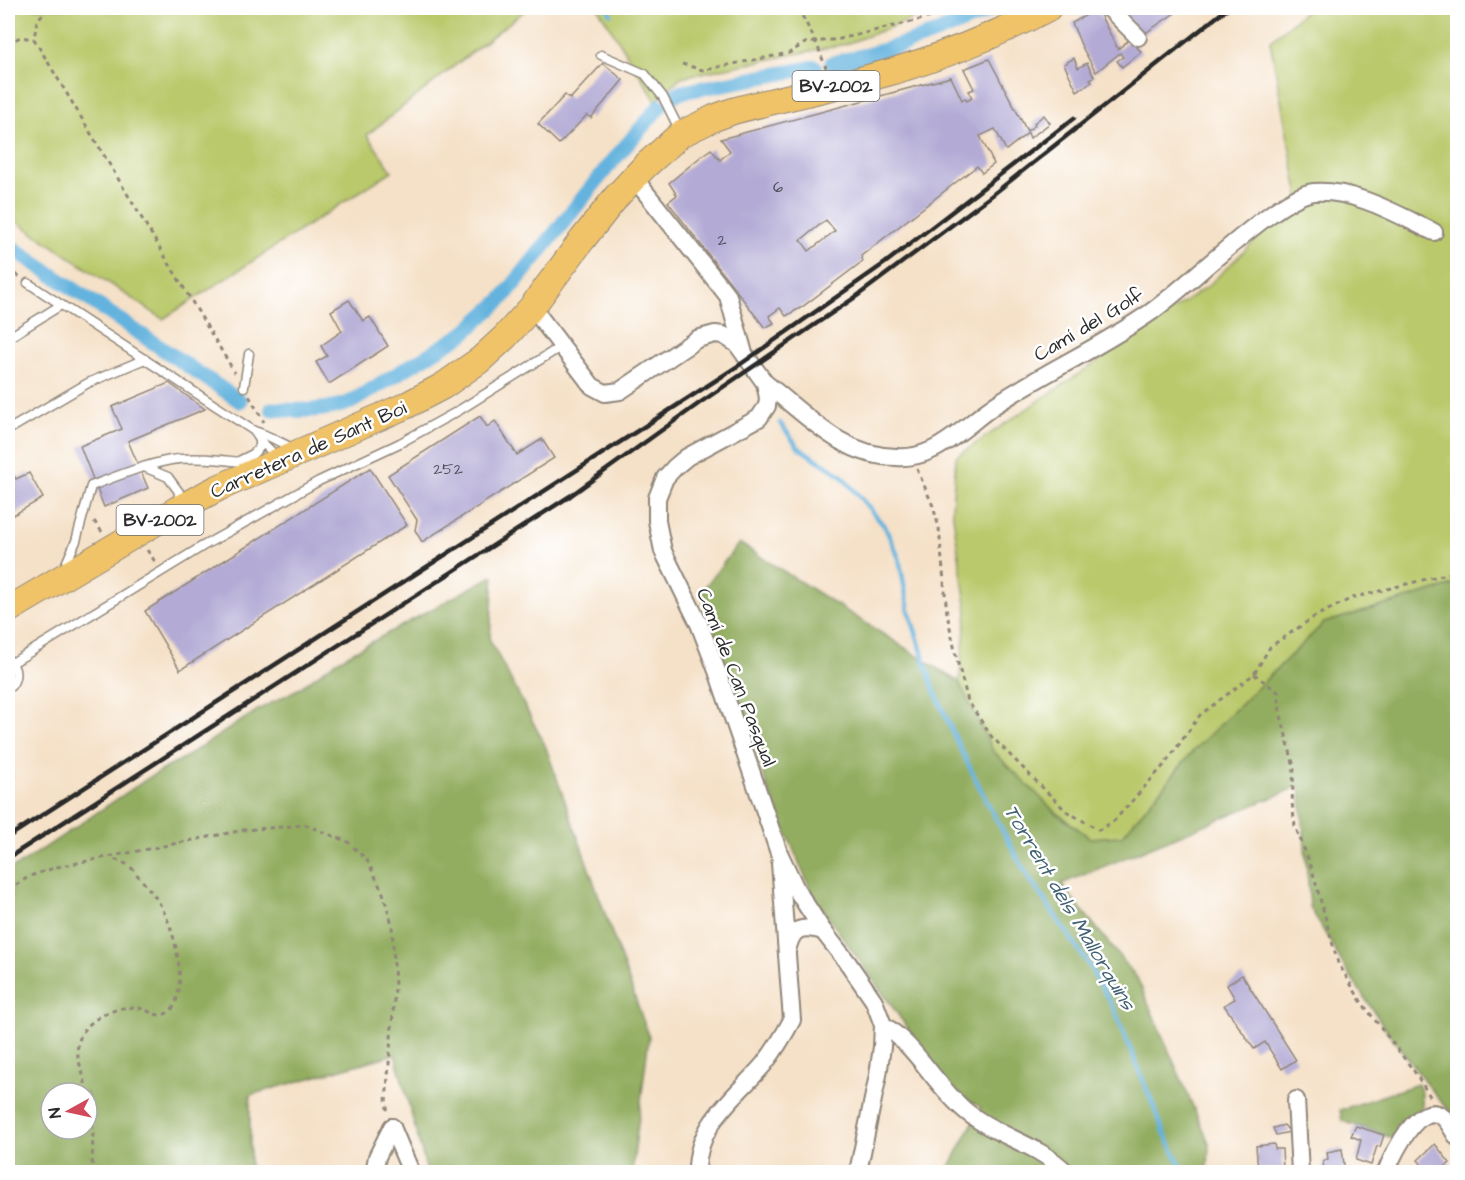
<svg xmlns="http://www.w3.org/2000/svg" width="1465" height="1180" font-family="'Architects Daughter',sans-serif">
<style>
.green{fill:#bac96c;stroke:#727a4c;stroke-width:1.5}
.forest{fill:#93ad60;stroke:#5f6c46;stroke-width:1.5;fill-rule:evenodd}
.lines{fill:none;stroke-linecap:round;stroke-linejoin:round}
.stream{stroke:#63b3de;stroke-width:4.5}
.canal{stroke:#63b3de;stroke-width:15}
.building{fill:#b3abd5;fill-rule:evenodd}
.service-casing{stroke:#90867a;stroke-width:11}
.minor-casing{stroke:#90867a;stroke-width:20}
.primary-casing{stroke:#90867a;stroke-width:28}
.path{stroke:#90867a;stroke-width:3;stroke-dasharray:4.5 4.5;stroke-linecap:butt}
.service{stroke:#fff;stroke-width:8}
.minor{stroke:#fff;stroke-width:16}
.primary{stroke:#f0c369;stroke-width:26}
.rail{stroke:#2b2b2b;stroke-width:4.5}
.labels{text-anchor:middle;stroke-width:5;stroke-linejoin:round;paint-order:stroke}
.number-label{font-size:16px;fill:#4d4b56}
.shield{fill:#fff;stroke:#6b6b6b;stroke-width:1.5}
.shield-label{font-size:18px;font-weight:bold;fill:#2b2b2b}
.street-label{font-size:20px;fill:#2b2b2b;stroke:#fff}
.water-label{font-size:21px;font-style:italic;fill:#416173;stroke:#fff}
</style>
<rect width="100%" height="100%" fill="#fff"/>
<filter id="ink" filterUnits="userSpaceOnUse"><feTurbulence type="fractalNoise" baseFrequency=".0167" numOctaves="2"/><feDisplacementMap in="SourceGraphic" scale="12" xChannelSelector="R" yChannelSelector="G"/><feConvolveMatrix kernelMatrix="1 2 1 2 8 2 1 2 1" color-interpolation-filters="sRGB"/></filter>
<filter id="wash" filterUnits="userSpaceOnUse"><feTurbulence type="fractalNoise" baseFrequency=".008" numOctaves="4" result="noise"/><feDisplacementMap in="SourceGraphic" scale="24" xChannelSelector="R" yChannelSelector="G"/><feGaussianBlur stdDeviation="1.35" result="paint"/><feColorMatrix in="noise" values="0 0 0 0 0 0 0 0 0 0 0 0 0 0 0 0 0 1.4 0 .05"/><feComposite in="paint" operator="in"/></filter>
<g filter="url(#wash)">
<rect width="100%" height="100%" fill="#f5e1c8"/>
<g class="green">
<path d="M 8,8 L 528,8 L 367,135 L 392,171 L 163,319 L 8,216 Z"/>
<path d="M 598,8 L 942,8 L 846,44 L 681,77 L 656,101 Z"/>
<path d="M 1309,8 L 1457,8 L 1457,584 L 1324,623 L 1194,750 L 1122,836 L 1090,838 L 1049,806 L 993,751 L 959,682 L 967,612 L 952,509 L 956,457 L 1208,286 L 1299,198 L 1270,41 Z"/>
</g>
<g class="forest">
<path d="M 739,543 L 959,682 L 993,751 L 1057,814 L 1090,838 L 1122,836 L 1194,750 L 1324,623 L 1457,584 L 1457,1119 L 1436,1096 L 1389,1034 L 1348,973 L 1310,907 L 1300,786 L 1061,884 L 1137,978 L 1209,1143 L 1208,1172 L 947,1172 L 981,1107 L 954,1093 L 813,896 L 768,789 L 701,592 Z"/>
<path d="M 494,575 L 490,640 L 545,745 L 649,1037 L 632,1172 L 427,1172 L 395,1054 L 250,1095 L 250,1172 L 8,1172 L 8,870 L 22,863 L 150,777 L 184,758 L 258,710 L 298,689 L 337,661 ZM 51,1093 L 87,1093 L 87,1129 L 51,1129 Z"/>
<path d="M 1418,1084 L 1422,1094 L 1422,1108 L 1406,1118 L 1393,1138 L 1342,1121 L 1340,1110 Z"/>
</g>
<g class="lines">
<g class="stream">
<path d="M 607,8 L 611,14"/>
<path d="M 780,423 L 799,448 L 841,475 L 885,527 L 899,558 L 909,611 L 933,687 L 956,740 L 989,806 L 1027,875 L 1087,962 L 1115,1011 L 1164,1132 L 1184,1172"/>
</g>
<g class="canal">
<path d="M 832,63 C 889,51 942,33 994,8"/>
<path d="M 672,96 L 682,92 L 815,67"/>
<path d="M 8,245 L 240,401"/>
<path d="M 272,409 C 299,411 325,412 351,402 L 463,334 L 502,299 L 606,169 L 660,106"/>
</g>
</g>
<g id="blocks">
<g class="building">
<path d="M 1121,8 L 1182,8 L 1141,36 Z"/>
<path d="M 1097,9 L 1118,49 L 1130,39 L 1141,52 L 1122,67 L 1117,61 L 1123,57 L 1120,53 L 1096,72 L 1082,47 L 1072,23 Z"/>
<path d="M 1074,58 L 1078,68 L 1087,63 L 1094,77 L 1090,79 L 1092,82 L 1077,91 L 1064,64 Z"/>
<path d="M 989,59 L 1027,131 L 1035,125 L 1034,123 L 1044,115 L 1050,123 L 1030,138 L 1028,133 L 1006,150 L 995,129 L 980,136 L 994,164 L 982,173 L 977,166 L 861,256 L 863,261 L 802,307 L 786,316 L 780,308 L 769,316 L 774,323 L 765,328 L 668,202 L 677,195 L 669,183 L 704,154 L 711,149 L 720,160 L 730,151 L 721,139 L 951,77 L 962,100 L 965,98 L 967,101 L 972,98 L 969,91 L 974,89 L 964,69 ZM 826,220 L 835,231 L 809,251 L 801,240 Z"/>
<path d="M 603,63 L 623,80 L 591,118 L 587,115 L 559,144 L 538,124 L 565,95 L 570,99 Z"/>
<path d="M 349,300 L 363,321 L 370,317 L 388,346 L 329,384 L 316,362 L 327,356 L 321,346 L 342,331 L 331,311 Z"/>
<path d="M 169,383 L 205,409 L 128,441 L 148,488 L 104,507 L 80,446 L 122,429 L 112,407 Z"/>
<path d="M 480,416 L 487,427 L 495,421 L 517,455 L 542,439 L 554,458 L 422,542 L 415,530 L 417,520 L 388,475 Z"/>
<path d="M 370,468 L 407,525 L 180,670 L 145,611 Z"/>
<path d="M 29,473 L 43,498 L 8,518 L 8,477 L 13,474 L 16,479 Z"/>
<path d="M 1242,975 L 1296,1060 L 1282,1069 L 1265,1042 L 1254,1049 L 1224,1005 L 1235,999 L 1227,985 Z"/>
<path d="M 1284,1125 L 1290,1132 L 1276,1135 L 1273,1128 Z"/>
<path d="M 1356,1126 L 1384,1135 L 1380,1147 L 1377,1146 L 1371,1165 L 1356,1160 L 1361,1140 L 1351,1136 Z"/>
<path d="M 1274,1144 L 1275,1149 L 1282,1149 L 1283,1169 L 1258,1170 L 1256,1146 Z"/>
<path d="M 1435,1144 L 1450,1163 L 1438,1172 L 1428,1172 L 1418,1160 Z"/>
<path d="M 1342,1149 L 1345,1172 L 1324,1172 L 1323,1161 L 1328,1159 L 1327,1152 Z"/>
</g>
</g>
</g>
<g filter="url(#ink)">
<use href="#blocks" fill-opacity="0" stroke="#90867a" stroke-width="1.5"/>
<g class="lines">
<g class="service-casing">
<g id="service">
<path d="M 601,55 L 645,74 L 663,97 L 680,131"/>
<path d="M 28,283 L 254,431 C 269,435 280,443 295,449"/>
<path d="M 8,338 L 61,305"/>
<path d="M 244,387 L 249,354"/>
<path d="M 8,430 L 88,383 L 145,359"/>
<path d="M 254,431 L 260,440 L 277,457"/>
<path d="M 239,461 L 253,454 L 260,447 L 260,440"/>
<path d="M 144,467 L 168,477 L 179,492 L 178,503"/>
<path d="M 64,568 L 76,541 L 91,486 C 117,476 144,465 171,460 C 197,456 228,460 254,464"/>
<path d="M 8,659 C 18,668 18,680 8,689"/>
<path d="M 12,663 L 203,546 L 319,481 L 400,443 L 458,411 L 562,346"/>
<path d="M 8,769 L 11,775"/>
</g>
</g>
<g class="minor-casing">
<g id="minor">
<path d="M 1109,8 L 1138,37"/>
<path d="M 634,178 L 728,296 L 743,350"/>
<path d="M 532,307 L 592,386 L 605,393 L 620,391 L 697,339 L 715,334 L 723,335 L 737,344 L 765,383 L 768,398 L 767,406 L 759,418 L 687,457 L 675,467 L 665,478 L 657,498 L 657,521 L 663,551 L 699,624 L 717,671 L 779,853 L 796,889 L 823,931 L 848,963 L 874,1001 L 883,1025 L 882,1047 L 878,1075 L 858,1172"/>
<path d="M 765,383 C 806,414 842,457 897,457 C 908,458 921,455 932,450 C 955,439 973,420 995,405 C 1045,372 1101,347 1151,312 C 1169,299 1186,284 1203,269 C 1226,250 1286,195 1314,192 C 1355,189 1398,215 1434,232"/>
<path d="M 787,951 C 792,928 800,925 823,931"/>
<path d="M 883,1025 C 917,1046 935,1086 967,1112 C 998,1137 1038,1144 1066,1172"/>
<path d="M 1296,1100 L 1300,1172"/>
<path d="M 392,1127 L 411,1172"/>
<path d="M 374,1172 L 377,1157 L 392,1127"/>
<path d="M 697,1172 C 696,1124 735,1098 764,1064 C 775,1050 784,1035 792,1020 L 780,863"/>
<path d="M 1386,1172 C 1392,1157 1419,1096 1444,1118 C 1450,1123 1453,1132 1458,1138"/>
</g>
</g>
<g class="primary-casing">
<path id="primary" d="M 8,610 L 178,509 L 218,488 L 405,406 L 443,386 L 480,360 L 505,337 L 532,307 L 582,240 L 617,196 L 645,166 L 681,134 L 714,118 L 733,111 C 786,97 841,86 894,71 C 947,55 999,34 1048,8"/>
</g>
<g class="path">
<path d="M 49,8 L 37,20 L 34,39 L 235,373"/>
<path d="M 798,8 L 816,42 L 826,68"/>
<path d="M 8,44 L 20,37 L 34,39"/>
<path d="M 682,64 L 703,70 L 789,53 L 805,43 L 840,39 L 944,14 L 959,8"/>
<path d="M 8,269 L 21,278"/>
<path d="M 249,396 L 264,422"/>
<path d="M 917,469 L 933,506 L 939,528 L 947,614 L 957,660 L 968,701 L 991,736 L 1066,811 L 1099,830 L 1114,821 L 1165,764 L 1200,715 L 1254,674 L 1270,647 L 1314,617 L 1352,598 L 1458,571"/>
<path d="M 94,521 L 102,532"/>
<path d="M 147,550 L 156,563"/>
<path d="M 1254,674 L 1278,692 L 1280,712 L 1294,767 L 1292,803 L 1295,826 L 1311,866 L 1338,963 L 1362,1003 L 1414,1071 L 1431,1098"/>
<path d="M 8,890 L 30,876 L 57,867 L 244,830 L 306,825 L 348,842 L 367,860 L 383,893 L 392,924 L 395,987 L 386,1102 L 388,1113"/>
<path d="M 86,1093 C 86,1069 69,1055 83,1032 C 92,1017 121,1004 139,1008 C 146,1009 153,1015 160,1015 C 165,1015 169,1012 172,1009 C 188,987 175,933 164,912 C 158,899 149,889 140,878 C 136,874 133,868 128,865 C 123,862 116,860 111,858"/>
<path d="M 87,1107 L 93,1128 L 92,1172"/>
</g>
<use href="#service" class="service"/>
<use href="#minor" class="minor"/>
<use href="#primary" class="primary"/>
<g class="rail">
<path d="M 8,837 L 738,366 L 885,263 L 1074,118"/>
<path d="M 8,858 L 570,496 L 701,402 L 857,296 L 991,196 L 1228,8"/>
</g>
</g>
</g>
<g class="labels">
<g class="number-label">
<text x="778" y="192">6</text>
<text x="722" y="245">2</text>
<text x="448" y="474">252</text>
</g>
<g class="shield">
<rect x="792.5" y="71" width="87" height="30" rx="4.5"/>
<rect x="116.5" y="505" width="87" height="30" rx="4.5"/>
</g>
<g class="shield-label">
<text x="836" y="92">BV-2002</text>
<text x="160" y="526">BV-2002</text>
</g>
<g class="street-label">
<text transform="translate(1088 324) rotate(-31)" y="7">Camí del Golf</text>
<text transform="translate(308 449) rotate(-24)" y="7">Carretera de Sant Boi</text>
<text transform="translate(737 677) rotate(69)" y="7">Camí de Can Pasqual</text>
</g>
<g class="water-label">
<text transform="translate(1070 907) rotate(59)" y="7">Torrent dels Mallorquins</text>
</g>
</g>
<rect width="1465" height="1180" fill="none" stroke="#fff" stroke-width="30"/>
<g transform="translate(69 1111) rotate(262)"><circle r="28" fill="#ffffff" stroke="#aaaaaa" stroke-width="1.5"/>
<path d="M0-4.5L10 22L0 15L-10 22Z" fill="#d1495b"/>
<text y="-9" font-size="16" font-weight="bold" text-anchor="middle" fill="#2b2b2b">N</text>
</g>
</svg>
